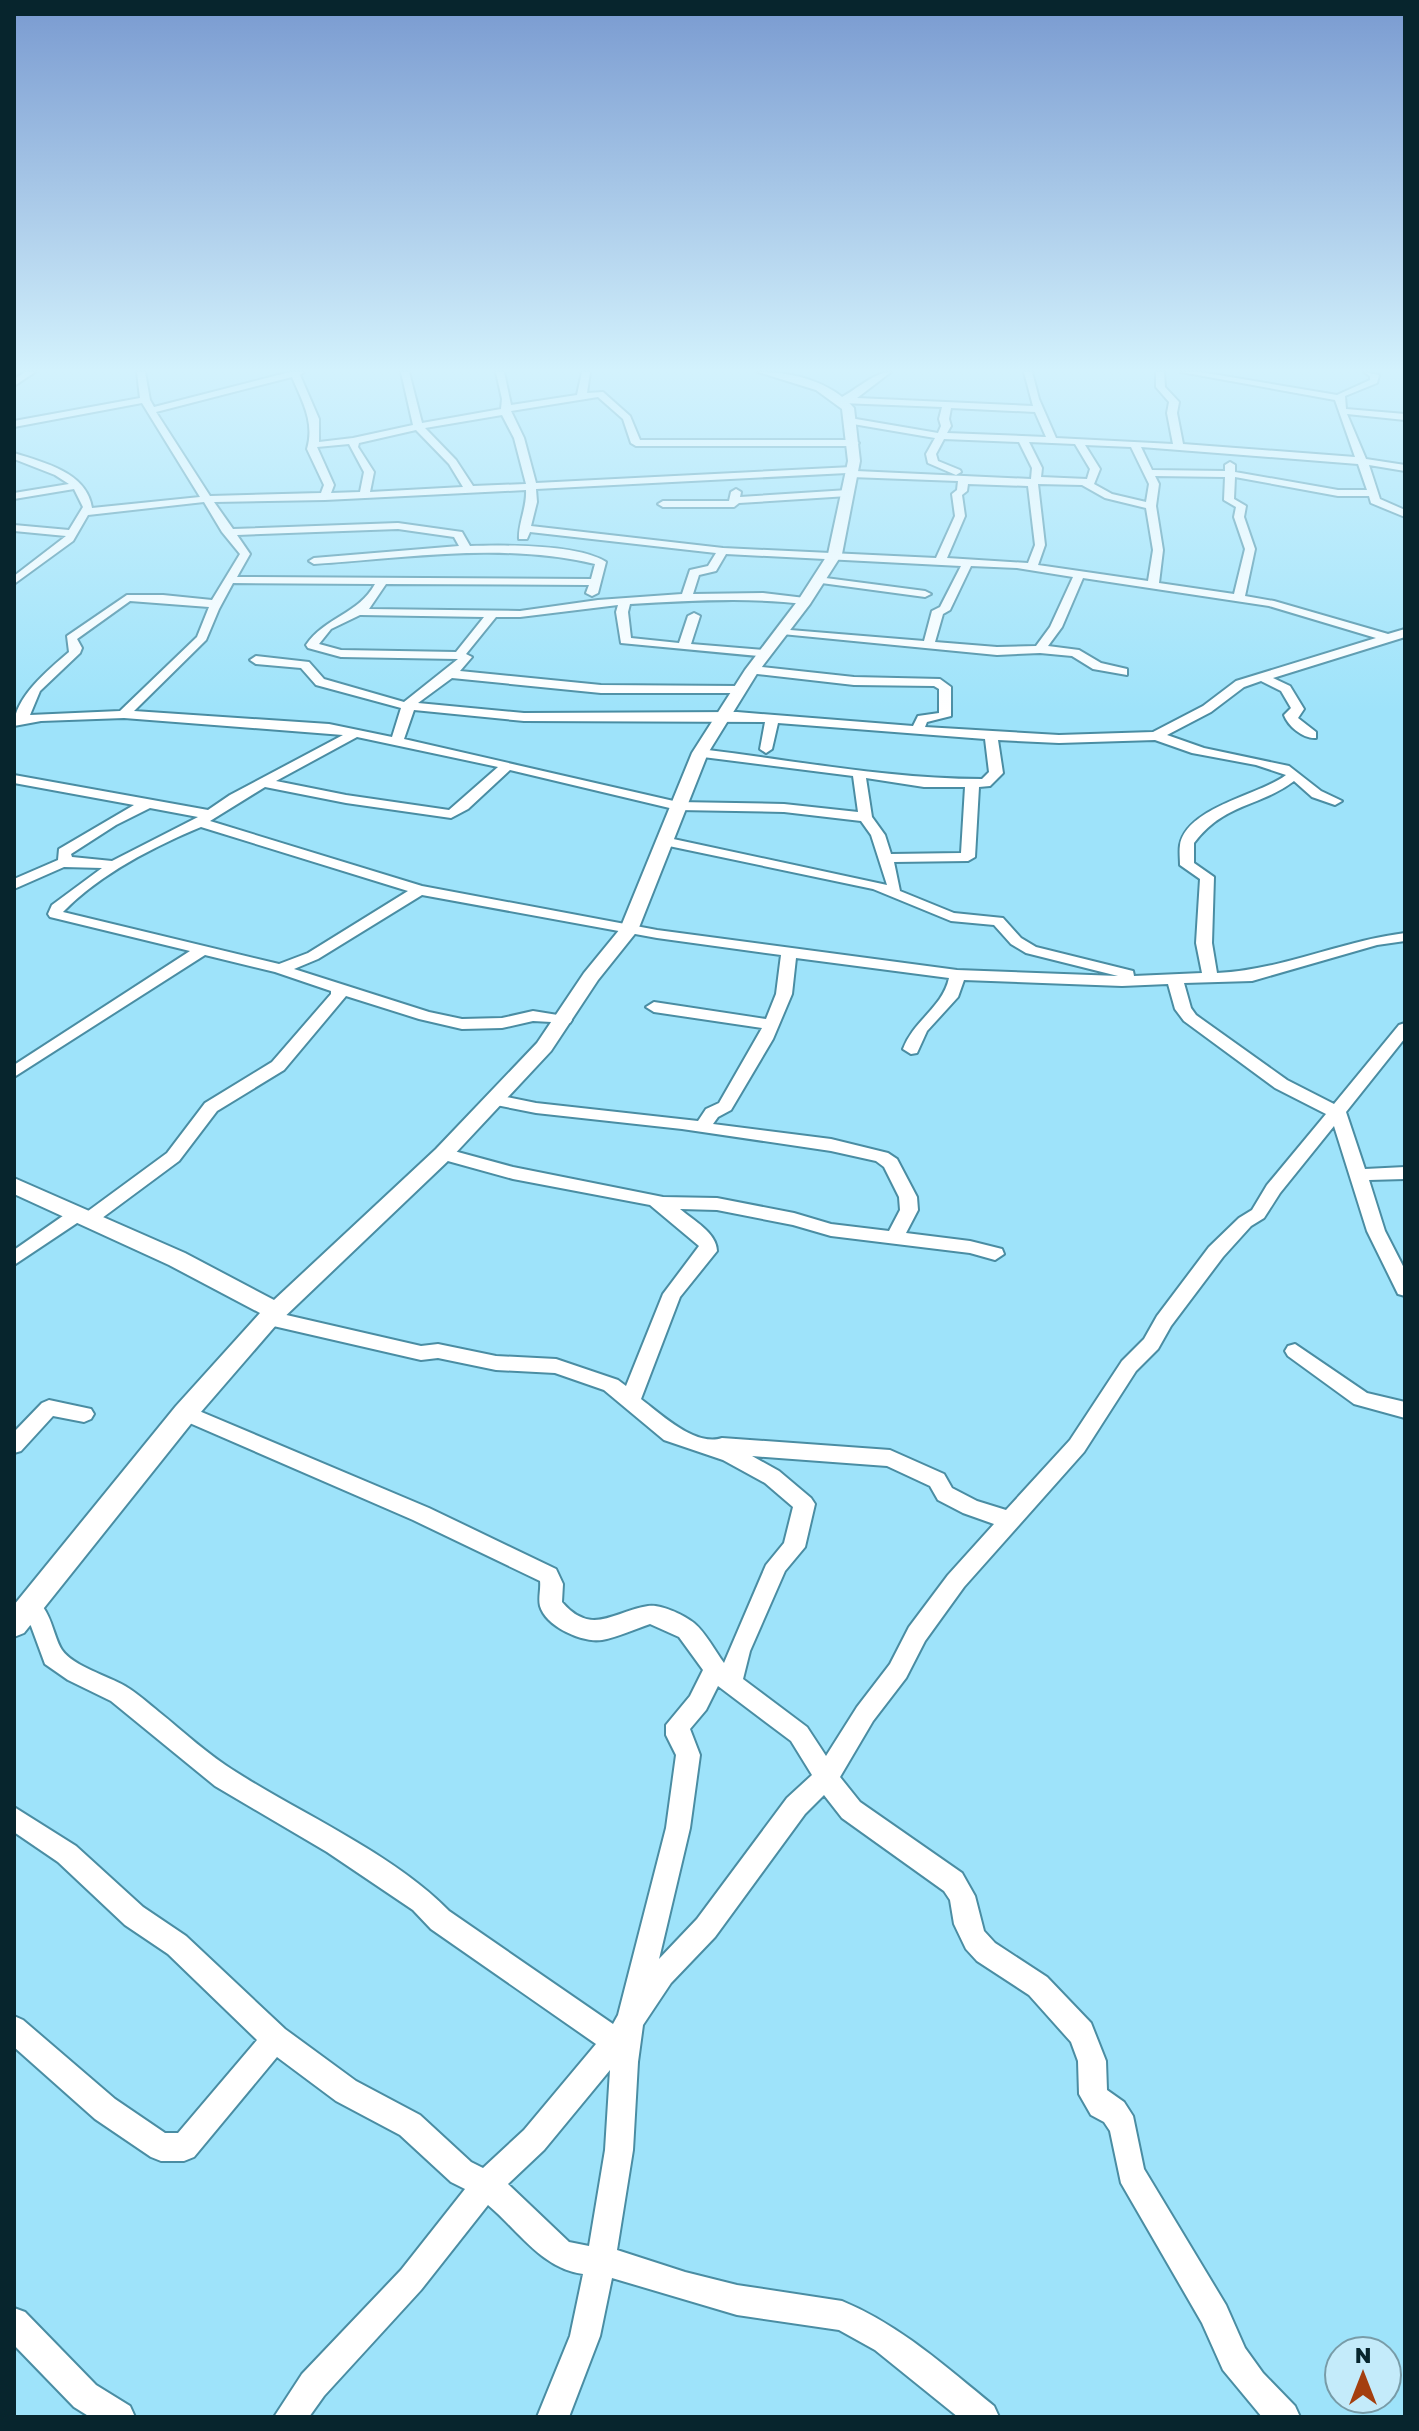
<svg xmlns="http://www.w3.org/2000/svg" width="1419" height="2431" font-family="'Golos Text',sans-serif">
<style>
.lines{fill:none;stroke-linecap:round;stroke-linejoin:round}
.minor-casing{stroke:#4a8da3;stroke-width:4}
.tertiary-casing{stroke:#4a8da3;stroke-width:4}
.minor{fill:#fff;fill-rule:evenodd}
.tertiary{fill:#fff;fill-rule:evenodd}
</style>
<rect width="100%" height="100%" fill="#9ee3fa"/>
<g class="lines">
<g class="minor-casing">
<g id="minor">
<path d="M 25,372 L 35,372 L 14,386 L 14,379 Z"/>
<path d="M 137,372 L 145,372 L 150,400 L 154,407 L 290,372 L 304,372 L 300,375 L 319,419 L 319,442 L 353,438 L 413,425 L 401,372 L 409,372 L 422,423 L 501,409 L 502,399 L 496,372 L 504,372 L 511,405 L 577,395 L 582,372 L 590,372 L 587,393 L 603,392 L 630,416 L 640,440 L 854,440 L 859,443 L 854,446 L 636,446 L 631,443 L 623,419 L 598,397 L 511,411 L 524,438 L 536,483 L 852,467 L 856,471 L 1031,479 L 1032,468 L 1019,442 L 944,439 L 936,454 L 938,461 L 960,470 L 961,472 L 956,475 L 928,463 L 926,454 L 935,438 L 847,423 L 845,421 L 850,418 L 938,433 L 941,426 L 939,419 L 942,407 L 841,403 L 836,400 C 853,393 873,372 891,372 L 857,398 L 1033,406 L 1024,372 L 1032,372 L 1039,399 L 1056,438 L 1173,444 L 1167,413 L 1169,402 L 1156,387 L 1156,372 L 1164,372 L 1165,387 L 1179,402 L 1177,413 L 1183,444 L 1355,457 L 1335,400 L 1181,372 L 1200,372 L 1337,395 L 1370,380 L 1370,376 L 1364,372 L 1379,375 L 1377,383 L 1345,396 L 1346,409 L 1405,414 L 1405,420 L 1347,414 L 1366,459 L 1405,465 L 1405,471 L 1369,465 L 1380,499 L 1405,510 L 1405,517 L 1371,503 L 1369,496 L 1338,496 L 1235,477 L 1234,499 L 1246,506 L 1244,517 L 1255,549 L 1245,596 L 1274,601 L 1388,634 L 1405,629 L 1405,637 L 1273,678 L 1290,686 L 1304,709 L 1298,718 L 1316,732 L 1316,738 C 1303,739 1288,726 1284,715 L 1291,708 L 1281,691 L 1261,681 L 1244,687 L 1211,712 L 1167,735 L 1204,748 L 1289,766 L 1321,791 L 1342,801 L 1335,805 L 1312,797 L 1294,781 C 1260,807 1224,803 1194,843 L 1194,863 L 1214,877 L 1212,943 L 1217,973 C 1282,970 1341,941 1405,933 L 1405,941 L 1377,945 L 1252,981 L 1184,983 L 1191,1008 L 1196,1015 L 1287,1080 L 1334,1104 L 1399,1025 L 1405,1023 L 1405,1038 L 1346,1112 L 1365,1169 L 1405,1167 L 1405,1179 L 1369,1180 L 1385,1231 L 1405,1270 L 1405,1296 L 1398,1294 L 1367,1231 L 1334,1126 L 1280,1193 L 1264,1218 L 1251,1226 L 1223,1257 L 1171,1326 L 1158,1349 L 1136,1371 L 1084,1452 L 964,1587 L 925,1641 L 906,1678 L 873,1721 L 840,1777 L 860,1802 L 962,1873 L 975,1896 L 984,1931 L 995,1943 L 1047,1977 L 1091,2023 L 1106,2061 L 1107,2090 L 1124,2102 L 1133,2116 L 1144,2169 L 1226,2305 L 1245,2348 L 1263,2373 L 1295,2406 L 1300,2417 L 1262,2417 L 1223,2370 L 1202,2323 L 1121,2183 L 1110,2131 L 1104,2122 L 1091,2115 L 1079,2094 L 1078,2061 L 1071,2042 L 1029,1995 L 977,1961 L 966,1949 L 954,1924 L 950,1900 L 944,1891 L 842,1818 L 824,1795 L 805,1814 L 715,1937 L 671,1983 L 643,2025 L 638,2062 L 633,2150 L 617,2250 L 685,2272 L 737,2285 L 842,2301 C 900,2325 946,2367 994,2406 L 999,2417 L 958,2417 L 875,2350 L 839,2330 L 737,2315 L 612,2278 L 600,2336 L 569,2417 L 537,2417 L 570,2336 L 583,2274 C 542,2269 518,2230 488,2205 L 421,2290 L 324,2396 L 309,2417 L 274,2417 L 302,2374 L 401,2270 L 465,2189 L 451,2182 L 400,2135 L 336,2101 L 277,2057 L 194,2157 L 184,2161 L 161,2161 L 151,2157 L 95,2119 L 14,2047 L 14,2016 L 23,2020 L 115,2099 L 165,2133 L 178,2133 L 257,2040 L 168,1954 L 125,1925 L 58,1862 L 14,1832 L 14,1807 L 76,1846 L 143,1907 L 186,1936 L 285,2029 L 356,2081 L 420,2115 L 471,2162 L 483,2168 L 524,2130 L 596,2044 L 431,1929 L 413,1910 L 327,1852 L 215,1786 L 111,1701 L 68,1680 L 45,1664 L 31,1626 L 17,1608 L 20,1601 C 50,1591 51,1634 62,1650 C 73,1666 108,1676 125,1686 C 137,1693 148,1703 159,1712 C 184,1732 208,1755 236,1772 C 302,1814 395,1855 449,1911 L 613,2024 L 618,2015 L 666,1828 L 676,1755 L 666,1735 L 666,1725 L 690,1696 L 703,1670 L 679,1637 L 650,1624 C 635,1629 618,1637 602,1640 C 583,1643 546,1627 540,1606 C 538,1598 541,1589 540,1581 L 413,1520 L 178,1418 L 175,1413 L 178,1408 L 185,1405 L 192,1408 L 429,1508 L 556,1569 L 563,1584 L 562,1602 C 592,1637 614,1611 648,1606 C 661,1604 684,1615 694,1623 C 706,1633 715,1651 724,1663 L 766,1565 L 784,1543 L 793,1507 L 765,1483 L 723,1460 L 664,1440 L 604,1390 L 555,1373 L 496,1370 L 438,1358 L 421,1360 L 269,1325 L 262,1323 L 259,1318 L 262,1313 L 269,1311 L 421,1346 L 438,1344 L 496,1356 L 556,1359 L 618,1380 L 626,1386 L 663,1294 L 699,1246 L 650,1205 L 513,1179 L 437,1158 L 434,1154 L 443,1148 L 513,1167 L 663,1197 L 717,1198 L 794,1213 L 831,1224 L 889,1231 L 900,1210 L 899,1197 L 884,1167 L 876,1161 L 831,1151 L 682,1129 L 536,1113 L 491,1104 L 489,1100 L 497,1095 L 536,1103 L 698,1121 L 706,1109 L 719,1103 L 762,1028 L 654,1012 L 646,1007 L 654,1002 L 766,1019 L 776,994 L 781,955 L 657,938 L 422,895 L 318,959 L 294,969 L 429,1012 L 462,1019 L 502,1018 L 533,1011 L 570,1017 L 572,1020 L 570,1023 L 533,1021 L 502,1028 L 462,1029 L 419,1019 L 346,996 L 284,1070 L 217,1111 L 179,1161 L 94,1224 L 88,1226 L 80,1221 L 14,1265 L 14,1250 L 70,1211 L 76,1209 L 84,1214 L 167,1153 L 205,1103 L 272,1062 L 331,994 L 331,991 L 275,972 L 205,955 L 14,1077 L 14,1065 L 190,951 L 50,917 L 48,914 L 52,905 L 102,868 L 64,867 L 14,889 L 14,879 L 58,860 L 59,849 L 134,805 L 14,783 L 14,775 L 208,810 L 230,795 L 343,735 L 124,718 L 41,721 L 14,726 C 14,698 48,670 69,652 L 67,636 L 127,595 L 163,595 L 212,600 L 240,554 L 222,532 L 204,502 L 88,515 L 73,541 L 14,584 L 14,576 L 66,536 L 14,531 L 14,525 L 69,530 L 83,507 L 74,489 L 14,499 L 14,493 L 69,484 L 55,475 L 14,459 L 14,453 C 46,463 87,473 92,508 L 200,497 L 142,403 L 14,427 L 14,421 L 140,398 ZM 292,377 C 302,401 315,422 307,449 L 324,485 L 321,493 L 210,496 L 156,412 ZM 951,408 L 1035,412 L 1046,437 L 947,433 L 951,426 L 949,419 ZM 502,415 L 514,438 L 526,484 L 473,486 L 456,460 L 425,428 ZM 416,430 L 449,464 L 463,487 L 370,492 L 374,472 L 358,447 L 359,443 ZM 1029,442 L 1075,444 L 1090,469 L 1087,479 L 1041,477 L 1042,468 ZM 349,444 L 364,472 L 360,492 L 331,493 L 334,485 L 317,447 ZM 1085,445 L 1131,447 L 1149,484 L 1146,502 L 1112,494 L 1094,484 L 1100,469 ZM 1141,447 L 1358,464 L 1367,490 L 1338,490 L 1235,472 L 1235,465 L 1230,462 L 1225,465 L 1225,471 L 1152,470 ZM 847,473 L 851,477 L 958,481 L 957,490 L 952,494 L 955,516 L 936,558 L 723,548 L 531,526 L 537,502 L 536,489 ZM 1155,476 L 1225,477 L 1224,500 L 1236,507 L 1234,517 L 1245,549 L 1234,594 L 1159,583 L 1163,550 L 1156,506 L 1159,484 ZM 968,484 L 1028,486 L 1035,545 L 1028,563 L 947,558 L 965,516 L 962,495 L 967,491 ZM 1038,484 L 1082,485 L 1105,498 L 1146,508 L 1153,550 L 1148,581 L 1038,565 L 1045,545 ZM 526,490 C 527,507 518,524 519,539 L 527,539 L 530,532 L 716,553 L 708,566 L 690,570 L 682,594 L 598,600 L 520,611 L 369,609 L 386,584 L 589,585 L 586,593 L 592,596 L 598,593 L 606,562 C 578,544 504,545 470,546 L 462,532 L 398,523 L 233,529 L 214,502 L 325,500 ZM 398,529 L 454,537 L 459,546 L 314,558 L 309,561 L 314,564 C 408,558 502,542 595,564 L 591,579 L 237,577 L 250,554 L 237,535 ZM 726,554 L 961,566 L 940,607 L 932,611 L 924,641 L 778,629 L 778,633 L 782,634 L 997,655 L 1040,653 L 1072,656 L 1093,669 L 1127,675 L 1127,669 L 1101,663 L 1079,650 L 1048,646 L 1062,627 L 1083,578 L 1269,606 L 1376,638 L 1236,681 L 1203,706 L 1153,732 L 1059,735 L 925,727 L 927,722 L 951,716 L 951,687 L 940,679 L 854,677 L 752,666 L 748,667 L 748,673 L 854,685 L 934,686 L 939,689 L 939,713 L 918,716 L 913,726 L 737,712 L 524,713 L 418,703 L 452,678 L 601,693 L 743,693 L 743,687 L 739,686 L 601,685 L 460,671 L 472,657 L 466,654 L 496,617 L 520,617 L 618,605 L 616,612 L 621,643 L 768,657 L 770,654 L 764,650 L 691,644 L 700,616 L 694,613 L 688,616 L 679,643 L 631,638 L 628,612 L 630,604 C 689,601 746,597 805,604 L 811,601 L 805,598 L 763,593 L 693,594 L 699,575 L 716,571 ZM 971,566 L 1017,568 L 1073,577 L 1050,627 L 1036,646 L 997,647 L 935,642 L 943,614 L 950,610 ZM 233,583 L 375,584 C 359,614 325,617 306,645 L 308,648 L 341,657 L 458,659 L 404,702 L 324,679 L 309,662 L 256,656 L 250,660 L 256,664 L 301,668 L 316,685 L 401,708 L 392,737 L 329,724 L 134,711 L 206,640 L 219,609 ZM 130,601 L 209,607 L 197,637 L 120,711 L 30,715 L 40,691 L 80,653 L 82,648 L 77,639 ZM 360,615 L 361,615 L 484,617 L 456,652 L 341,650 L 319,644 L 331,629 ZM 414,710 L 524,721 L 765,722 L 760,749 L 766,753 L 772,749 L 778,723 L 985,739 L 989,772 L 982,779 C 888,779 793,760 700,749 L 695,750 L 695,756 L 853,776 L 858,812 L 784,804 L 678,802 L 404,739 ZM 357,737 L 498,767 L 449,810 L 346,795 L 276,781 ZM 998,740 L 1059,743 L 1155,740 L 1192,753 L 1256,765 L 1286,775 C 1260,795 1187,807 1180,845 C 1179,851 1180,859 1180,865 L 1200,879 L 1196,943 L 1202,973 L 1134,976 L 1133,971 L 1036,947 L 1021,938 L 1003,918 L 954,913 L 900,891 L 894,862 L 968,861 L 975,857 L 979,787 L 990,786 L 1003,773 ZM 510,770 L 678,810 L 784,812 L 861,821 L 871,835 L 887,885 L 664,837 L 657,841 L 664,845 L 873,889 L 951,921 L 994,925 L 1011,944 L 1026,953 L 1118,976 L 957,970 L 657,930 L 422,886 L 210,821 L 265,787 L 346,803 L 451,818 L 468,809 ZM 866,778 L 924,787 L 965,787 L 961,853 L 891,854 L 885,835 L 872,817 ZM 150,808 L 198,817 L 112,861 L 72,857 L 71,854 L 116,825 ZM 201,827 L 408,891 L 308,953 L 279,964 L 63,912 C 100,874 153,847 201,827 ZM 796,958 L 949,978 C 943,1007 913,1021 903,1049 L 911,1054 L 917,1053 L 927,1031 L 958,997 L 964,980 L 1122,986 L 1168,984 L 1175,1009 L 1184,1021 L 1275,1088 L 1326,1114 L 1267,1185 L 1252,1210 L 1239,1218 L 1209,1247 L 1157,1316 L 1144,1339 L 1122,1361 L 1070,1440 L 1006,1510 L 977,1501 L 952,1488 L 944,1474 L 890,1450 L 722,1438 C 695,1447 661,1414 641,1399 L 680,1297 L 717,1251 C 717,1233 693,1220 680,1209 L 717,1210 L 793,1225 L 831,1236 L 970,1253 L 995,1260 L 1004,1254 L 1002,1249 L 970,1241 L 906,1233 L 918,1210 L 917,1197 L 897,1159 L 888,1153 L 831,1139 L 713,1124 L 718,1117 L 731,1110 L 773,1039 L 792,994 ZM 752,1456 L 887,1466 L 930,1486 L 938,1500 L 963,1513 L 994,1524 L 948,1575 L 909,1627 L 890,1664 L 857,1707 L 826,1756 L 807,1727 L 743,1679 L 750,1651 L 785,1571 L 805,1547 L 815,1504 L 811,1498 L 779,1471 ZM 718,1686 L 791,1741 L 812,1775 L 787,1798 L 697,1919 L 659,1959 L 690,1828 L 700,1755 L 690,1729 L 706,1710 ZM 610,2070 L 605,2150 L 589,2246 L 569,2242 L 508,2184 L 544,2150 Z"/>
<path d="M 736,489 L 741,492 L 740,497 L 848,490 L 853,493 L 848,496 L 739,503 L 734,507 L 663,507 L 658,504 L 663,501 L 729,501 L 731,492 Z"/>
<path d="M 818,577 L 925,591 L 931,594 L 925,597 L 814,582 L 814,578 Z"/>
<path d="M 1295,1344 L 1367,1393 L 1405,1402 L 1405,1418 L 1354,1404 L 1288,1356 L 1285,1351 L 1288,1346 Z"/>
<path d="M 49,1400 L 91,1409 L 94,1414 L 91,1419 L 84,1422 L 53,1416 L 21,1451 L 14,1453 L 14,1432 L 42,1403 Z"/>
<path d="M 14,2308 L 25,2312 L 96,2385 L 130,2406 L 135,2417 L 90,2417 L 74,2407 L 14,2345 Z"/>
</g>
</g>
<g class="tertiary-casing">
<path id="tertiary" d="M 758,372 C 792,372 830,381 854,408 L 860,461 L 842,554 L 810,604 L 758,672 L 708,753 L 638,930 L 598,980 L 551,1051 L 450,1159 L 277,1324 L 194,1420 L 24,1633 L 14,1637 L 14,1605 L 176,1406 L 260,1313 L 169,1265 L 14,1194 L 14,1178 L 185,1253 L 274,1300 L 436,1149 L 537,1043 L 584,973 L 620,929 L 692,753 L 745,670 L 799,599 L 828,554 L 848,461 L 842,409 L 816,390 Z"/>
</g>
<use href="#minor" class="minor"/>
<use href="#tertiary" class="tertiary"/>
</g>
<linearGradient id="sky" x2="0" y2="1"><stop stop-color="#799ad0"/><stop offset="0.52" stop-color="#d3f2fd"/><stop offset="1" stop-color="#d3f2fd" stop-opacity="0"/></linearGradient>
<rect width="1419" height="712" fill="url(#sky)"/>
<rect width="1419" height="2431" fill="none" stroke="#07252d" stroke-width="32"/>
<g transform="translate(1363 2375)"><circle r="38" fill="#c4ebfa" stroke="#789ca8" stroke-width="2"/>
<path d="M0-6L14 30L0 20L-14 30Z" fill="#a43f0f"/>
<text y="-12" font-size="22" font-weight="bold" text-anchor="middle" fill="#07252d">N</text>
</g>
</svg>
